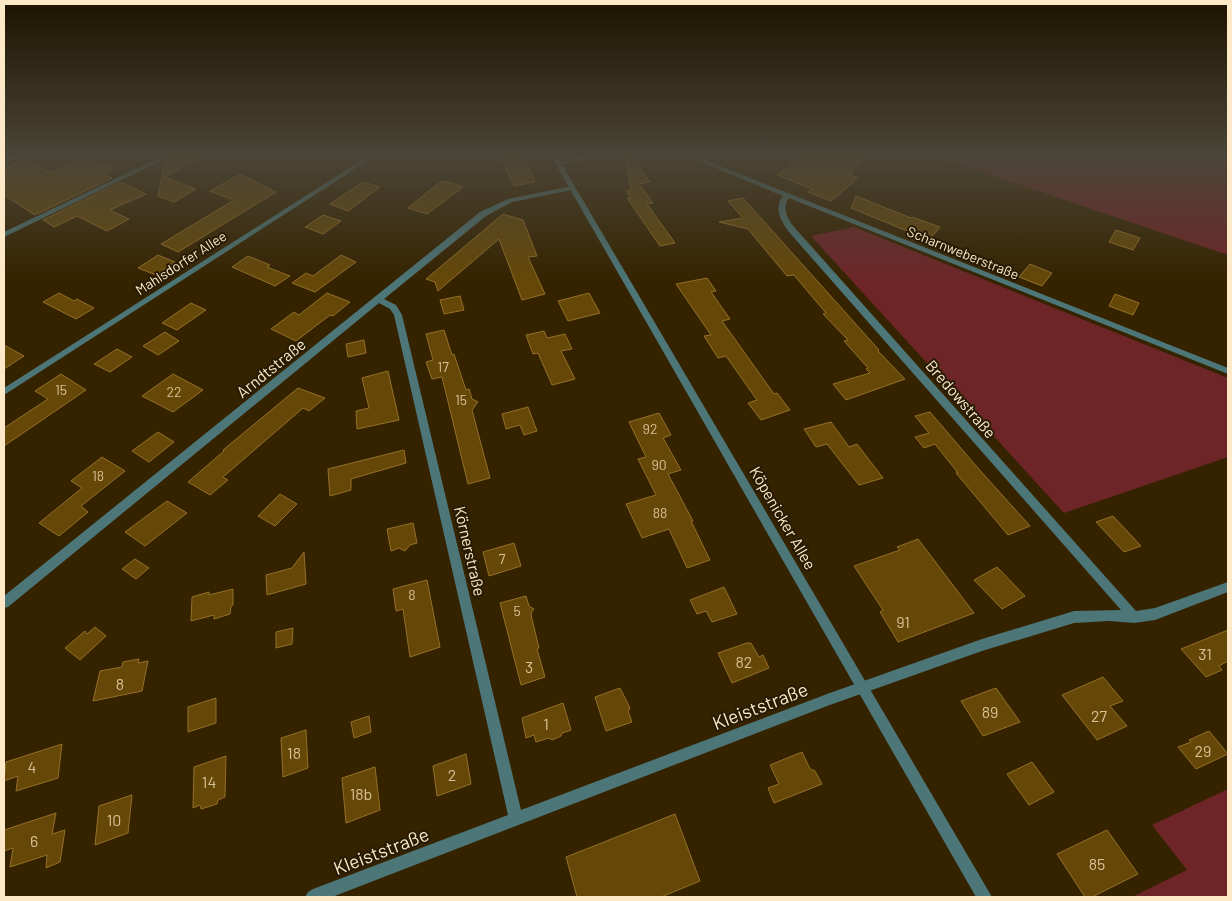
<svg xmlns="http://www.w3.org/2000/svg" width="1232" height="901" font-family="Barlow,sans-serif">
<style>
.green{fill:#6e2528}
.building{fill:#654808;stroke:#947029}
.lines{fill:none;stroke-linecap:round;stroke-linejoin:round}
.minor{fill:#4c7678;fill-rule:evenodd}
.tertiary{fill:#4c7678;fill-rule:evenodd}
.labels{text-anchor:middle;stroke-width:4;stroke-linejoin:round;paint-order:stroke}
.far-street-label{font-size:14px;fill:#fde9c7;stroke:#271b05}
.number-label{font-size:14px;fill:#d7c197}
.street-label{font-size:16px;fill:#fde9c7;stroke:#271b05}
.near-number-label{font-size:16px;fill:#d7c197}
.near-street-label{font-size:19px;fill:#fde9c7;stroke:#271b05}
</style>
<rect width="100%" height="100%" fill="#352300"/>
<g class="green">
<path d="M 934,156 L 1228,156 L 1228,255 L 937,157 Z"/>
<path d="M 854,227 L 1228,378 L 1228,457 L 1064,513 L 811,236 Z"/>
<path d="M 1228,789 L 1228,897 L 1132,897 L 1187,870 L 1152,825 Z"/>
</g>
<g class="building">
<path d="M 173,156 L 206,156 L 164,177 L 196,189 L 174,202 L 158,196 L 165,161 Z"/>
<path d="M 500,156 L 522,156 L 535,182 L 514,186 Z"/>
<path d="M 625,156 L 631,156 L 650,182 L 639,184 L 653,203 L 647,204 L 675,243 L 660,246 L 627,198 L 631,198 L 626,191 L 631,190 Z"/>
<path d="M 803,156 L 868,156 L 849,174 L 858,178 L 831,201 L 808,192 L 812,189 L 777,175 Z"/>
<path d="M 85,157 L 113,169 L 103,174 L 112,178 L 35,215 L 4,195 L 4,169 L 24,160 L 51,173 Z"/>
<path d="M 240,174 L 276,192 L 178,252 L 161,244 L 234,200 L 210,191 Z"/>
<path d="M 445,181 L 463,187 L 427,214 L 408,208 L 439,183 Z"/>
<path d="M 121,182 L 146,194 L 110,210 L 129,219 L 107,231 L 77,216 L 54,227 L 43,220 Z"/>
<path d="M 363,182 L 380,187 L 348,211 L 330,204 Z"/>
<path d="M 856,196 L 911,218 L 912,217 L 940,227 L 929,240 L 851,208 Z"/>
<path d="M 743,198 L 879,350 L 878,351 L 905,379 L 846,400 L 833,384 L 870,373 L 866,369 L 868,368 L 844,341 L 848,340 L 823,314 L 826,313 L 794,275 L 787,276 L 748,229 L 719,222 L 743,218 L 728,201 Z"/>
<path d="M 503,214 L 523,220 L 537,256 L 528,257 L 545,294 L 522,300 L 499,239 L 438,291 L 435,282 L 426,279 Z"/>
<path d="M 323,215 L 341,221 L 323,234 L 305,227 Z"/>
<path d="M 1116,230 L 1140,238 L 1133,250 L 1109,242 Z"/>
<path d="M 158,255 L 175,262 L 156,275 L 138,268 Z"/>
<path d="M 341,255 L 356,262 L 315,292 L 292,283 L 306,273 L 313,276 Z"/>
<path d="M 248,256 L 270,265 L 267,267 L 290,276 L 275,286 L 232,267 Z"/>
<path d="M 1030,264 L 1052,273 L 1042,286 L 1019,277 Z"/>
<path d="M 707,278 L 716,291 L 711,292 L 730,319 L 722,321 L 774,394 L 777,393 L 790,410 L 761,420 L 748,403 L 757,400 L 726,356 L 718,358 L 704,336 L 711,335 L 676,284 Z"/>
<path d="M 59,293 L 74,301 L 77,299 L 94,308 L 76,319 L 43,302 Z"/>
<path d="M 327,293 L 350,302 L 333,316 L 330,315 L 296,341 L 271,329 L 294,312 L 299,315 Z"/>
<path d="M 589,293 L 600,313 L 568,321 L 558,301 Z"/>
<path d="M 1115,294 L 1139,303 L 1133,315 L 1109,306 Z"/>
<path d="M 460,296 L 464,310 L 444,314 L 440,300 Z"/>
<path d="M 191,303 L 206,310 L 177,330 L 162,323 Z"/>
<path d="M 444,330 L 452,355 L 454,354 L 466,390 L 469,389 L 472,399 L 478,402 L 472,410 L 490,478 L 468,484 L 442,377 L 432,379 L 426,362 L 433,360 L 426,334 Z"/>
<path d="M 544,331 L 547,338 L 565,334 L 572,349 L 561,351 L 575,379 L 552,385 L 538,353 L 533,354 L 526,335 Z"/>
<path d="M 165,332 L 179,341 L 158,355 L 143,346 Z"/>
<path d="M 364,340 L 366,353 L 348,357 L 346,344 Z"/>
<path d="M 4,345 L 24,356 L 4,369 Z"/>
<path d="M 117,349 L 132,357 L 110,372 L 94,364 Z"/>
<path d="M 388,371 L 399,420 L 357,429 L 356,411 L 369,408 L 362,378 Z"/>
<path d="M 61,374 L 86,390 L 4,446 L 4,428 L 48,399 L 35,391 Z"/>
<path d="M 173,374 L 203,390 L 173,412 L 142,396 Z"/>
<path d="M 298,388 L 325,398 L 309,411 L 303,408 L 223,477 L 228,480 L 210,495 L 188,482 L 224,451 L 223,450 Z"/>
<path d="M 528,407 L 537,431 L 524,435 L 520,425 L 506,429 L 502,414 Z"/>
<path d="M 930,412 L 977,467 L 1030,526 L 1008,535 L 956,473 L 958,473 L 935,444 L 924,448 L 915,437 L 929,433 L 915,416 Z"/>
<path d="M 659,413 L 671,435 L 663,438 L 681,470 L 668,474 L 693,521 L 691,521 L 710,560 L 687,568 L 669,529 L 642,538 L 626,504 L 656,495 L 638,459 L 646,457 L 629,422 Z"/>
<path d="M 831,422 L 849,447 L 857,444 L 883,478 L 859,485 L 827,444 L 816,447 L 804,429 Z"/>
<path d="M 158,432 L 174,442 L 149,462 L 132,451 Z"/>
<path d="M 404,450 L 406,463 L 351,479 L 351,490 L 330,496 L 328,469 Z"/>
<path d="M 102,457 L 125,471 L 81,506 L 88,512 L 59,536 L 39,523 L 82,488 L 71,481 Z"/>
<path d="M 280,494 L 297,504 L 275,526 L 258,516 Z"/>
<path d="M 167,501 L 187,513 L 145,546 L 125,532 Z"/>
<path d="M 1113,516 L 1141,546 L 1124,552 L 1096,522 Z"/>
<path d="M 413,523 L 417,543 L 410,545 L 405,551 L 399,548 L 391,551 L 387,529 Z"/>
<path d="M 918,539 L 974,613 L 898,642 L 880,612 L 883,610 L 854,566 L 900,550 L 897,547 Z"/>
<path d="M 514,543 L 521,566 L 489,576 L 483,552 Z"/>
<path d="M 304,552 L 306,584 L 267,595 L 266,575 L 292,568 Z"/>
<path d="M 135,559 L 149,568 L 136,579 L 122,569 Z"/>
<path d="M 997,567 L 1025,596 L 1002,609 L 974,580 Z"/>
<path d="M 427,580 L 440,647 L 410,657 L 403,609 L 396,611 L 393,589 Z"/>
<path d="M 724,587 L 737,614 L 712,622 L 706,611 L 697,614 L 690,600 Z"/>
<path d="M 233,589 L 233,605 L 231,606 L 230,614 L 214,619 L 214,615 L 191,621 L 192,597 L 209,592 L 209,595 Z"/>
<path d="M 526,596 L 529,606 L 534,609 L 531,613 L 532,619 L 539,648 L 537,649 L 545,677 L 521,685 L 500,603 Z"/>
<path d="M 95,627 L 106,636 L 80,660 L 65,648 L 85,631 L 87,634 Z"/>
<path d="M 293,628 L 292,644 L 276,648 L 276,632 Z"/>
<path d="M 1228,630 L 1228,661 L 1219,666 L 1222,670 L 1206,677 L 1181,649 Z"/>
<path d="M 747,643 L 751,643 L 759,657 L 763,655 L 769,668 L 732,683 L 718,653 Z"/>
<path d="M 139,659 L 138,663 L 148,661 L 142,691 L 93,701 L 100,671 L 122,667 L 123,662 Z"/>
<path d="M 1103,677 L 1123,701 L 1110,706 L 1127,726 L 1097,740 L 1062,695 Z"/>
<path d="M 620,688 L 630,708 L 628,711 L 632,722 L 606,731 L 595,697 Z"/>
<path d="M 996,688 L 1020,722 L 983,736 L 961,701 Z"/>
<path d="M 216,698 L 216,723 L 188,732 L 188,707 Z"/>
<path d="M 563,703 L 571,730 L 562,733 L 561,736 L 552,740 L 549,738 L 536,742 L 534,735 L 526,738 L 522,718 Z"/>
<path d="M 369,716 L 371,732 L 354,738 L 351,722 Z"/>
<path d="M 306,730 L 308,768 L 283,777 L 281,738 Z"/>
<path d="M 1209,731 L 1228,754 L 1196,769 L 1178,747 L 1191,742 L 1189,740 Z"/>
<path d="M 62,744 L 58,778 L 16,791 L 18,776 L 4,781 L 6,762 Z"/>
<path d="M 802,752 L 810,769 L 815,771 L 822,784 L 774,803 L 768,788 L 779,784 L 770,765 Z"/>
<path d="M 466,754 L 471,784 L 437,796 L 433,766 Z"/>
<path d="M 226,756 L 225,797 L 218,800 L 217,804 L 201,809 L 200,805 L 193,808 L 194,767 Z"/>
<path d="M 1032,762 L 1054,792 L 1029,805 L 1007,774 Z"/>
<path d="M 375,767 L 380,810 L 346,823 L 342,778 Z"/>
<path d="M 132,795 L 128,833 L 95,845 L 99,806 Z"/>
<path d="M 56,813 L 52,834 L 65,830 L 60,862 L 46,868 L 47,855 L 10,867 L 13,848 L 4,851 L 4,830 Z"/>
<path d="M 675,814 L 700,881 L 661,897 L 577,897 L 566,857 Z"/>
<path d="M 1107,830 L 1138,874 L 1092,897 L 1085,897 L 1057,854 Z"/>
</g>
<g class="lines">
<g class="minor">
<path d="M 13,156 L 21,156 L 4,164 L 4,160 Z"/>
<path d="M 163,156 L 171,156 L 4,237 L 4,232 Z"/>
<path d="M 368,156 L 375,156 L 4,395 L 4,388 Z"/>
<path d="M 587,156 L 600,156 L 558,165 L 555,163 Z"/>
<path d="M 687,156 L 695,156 L 1228,368 L 1228,374 L 789,198 C 781,209 788,219 795,228 L 1136,611 L 1155,608 L 1228,582 L 1228,592 L 1155,620 L 1134,623 L 1109,621 L 1074,623 L 982,651 L 827,706 L 332,897 L 305,897 L 308,892 L 313,889 L 508,815 L 394,315 L 390,309 L 379,303 L 8,607 L 4,608 L 4,596 L 480,212 L 508,199 L 572,186 L 575,188 L 572,190 L 512,202 L 486,216 L 384,299 L 396,305 L 402,315 L 521,810 L 827,694 L 982,639 L 1074,611 L 1121,610 L 789,232 C 781,220 773,209 783,196 Z"/>
</g>
<path class="tertiary" d="M 551,156 L 557,156 L 992,897 L 976,897 Z"/>
</g>
<linearGradient id="sky" x2="0" y2="1"><stop stop-color="#1d1300"/><stop offset="0.55" stop-color="#4b4537"/><stop offset="1" stop-color="#4b4537" stop-opacity="0"/></linearGradient>
<rect width="1232" height="282" fill="url(#sky)"/>
<g class="labels">
<g class="far-street-label">
<text transform="translate(963 253) rotate(22)" y="5">Scharnweberstraße</text>
<text transform="translate(181 263) rotate(-33)" y="5">Mahlsdorfer Allee</text>
</g>
<g class="number-label">
<text x="443" y="372">17</text>
<text x="61" y="395">15</text>
<text x="174" y="397">22</text>
<text x="461" y="405">15</text>
<text x="650" y="434">92</text>
<text x="659" y="470">90</text>
<text x="98" y="481">18</text>
<text x="660" y="518">88</text>
<text x="502" y="564">7</text>
<text x="412" y="600">8</text>
<text x="517" y="616">5</text>
</g>
<g class="street-label">
<text transform="translate(271 368) rotate(-39)" y="6">Arndtstraße</text>
<text transform="translate(961 399) rotate(49)" y="6">Bredowstraße</text>
<text transform="translate(783 518) rotate(60)" y="6">Köpenicker Allee</text>
<text transform="translate(470 551) rotate(77)" y="6">Körnerstraße</text>
</g>
<g class="near-number-label">
<text x="903" y="628">91</text>
<text x="1205" y="660">31</text>
<text x="744" y="668">82</text>
<text x="529" y="673">3</text>
<text x="120" y="690">8</text>
<text x="990" y="718">89</text>
<text x="1099" y="722">27</text>
<text x="546" y="730">1</text>
<text x="1203" y="757">29</text>
<text x="294" y="759">18</text>
<text x="32" y="773">4</text>
<text x="452" y="781">2</text>
<text x="209" y="788">14</text>
<text x="361" y="800">18b</text>
<text x="114" y="826">10</text>
<text x="34" y="847">6</text>
<text x="1097" y="870">85</text>
</g>
<g class="near-street-label">
<text transform="translate(760 706) rotate(-21)" y="7">Kleiststraße</text>
<text transform="translate(381 851) rotate(-21)" y="7">Kleiststraße</text>
</g>
</g>
<rect width="1232" height="901" fill="none" stroke="#fde9c7" stroke-width="10"/>
</svg>
